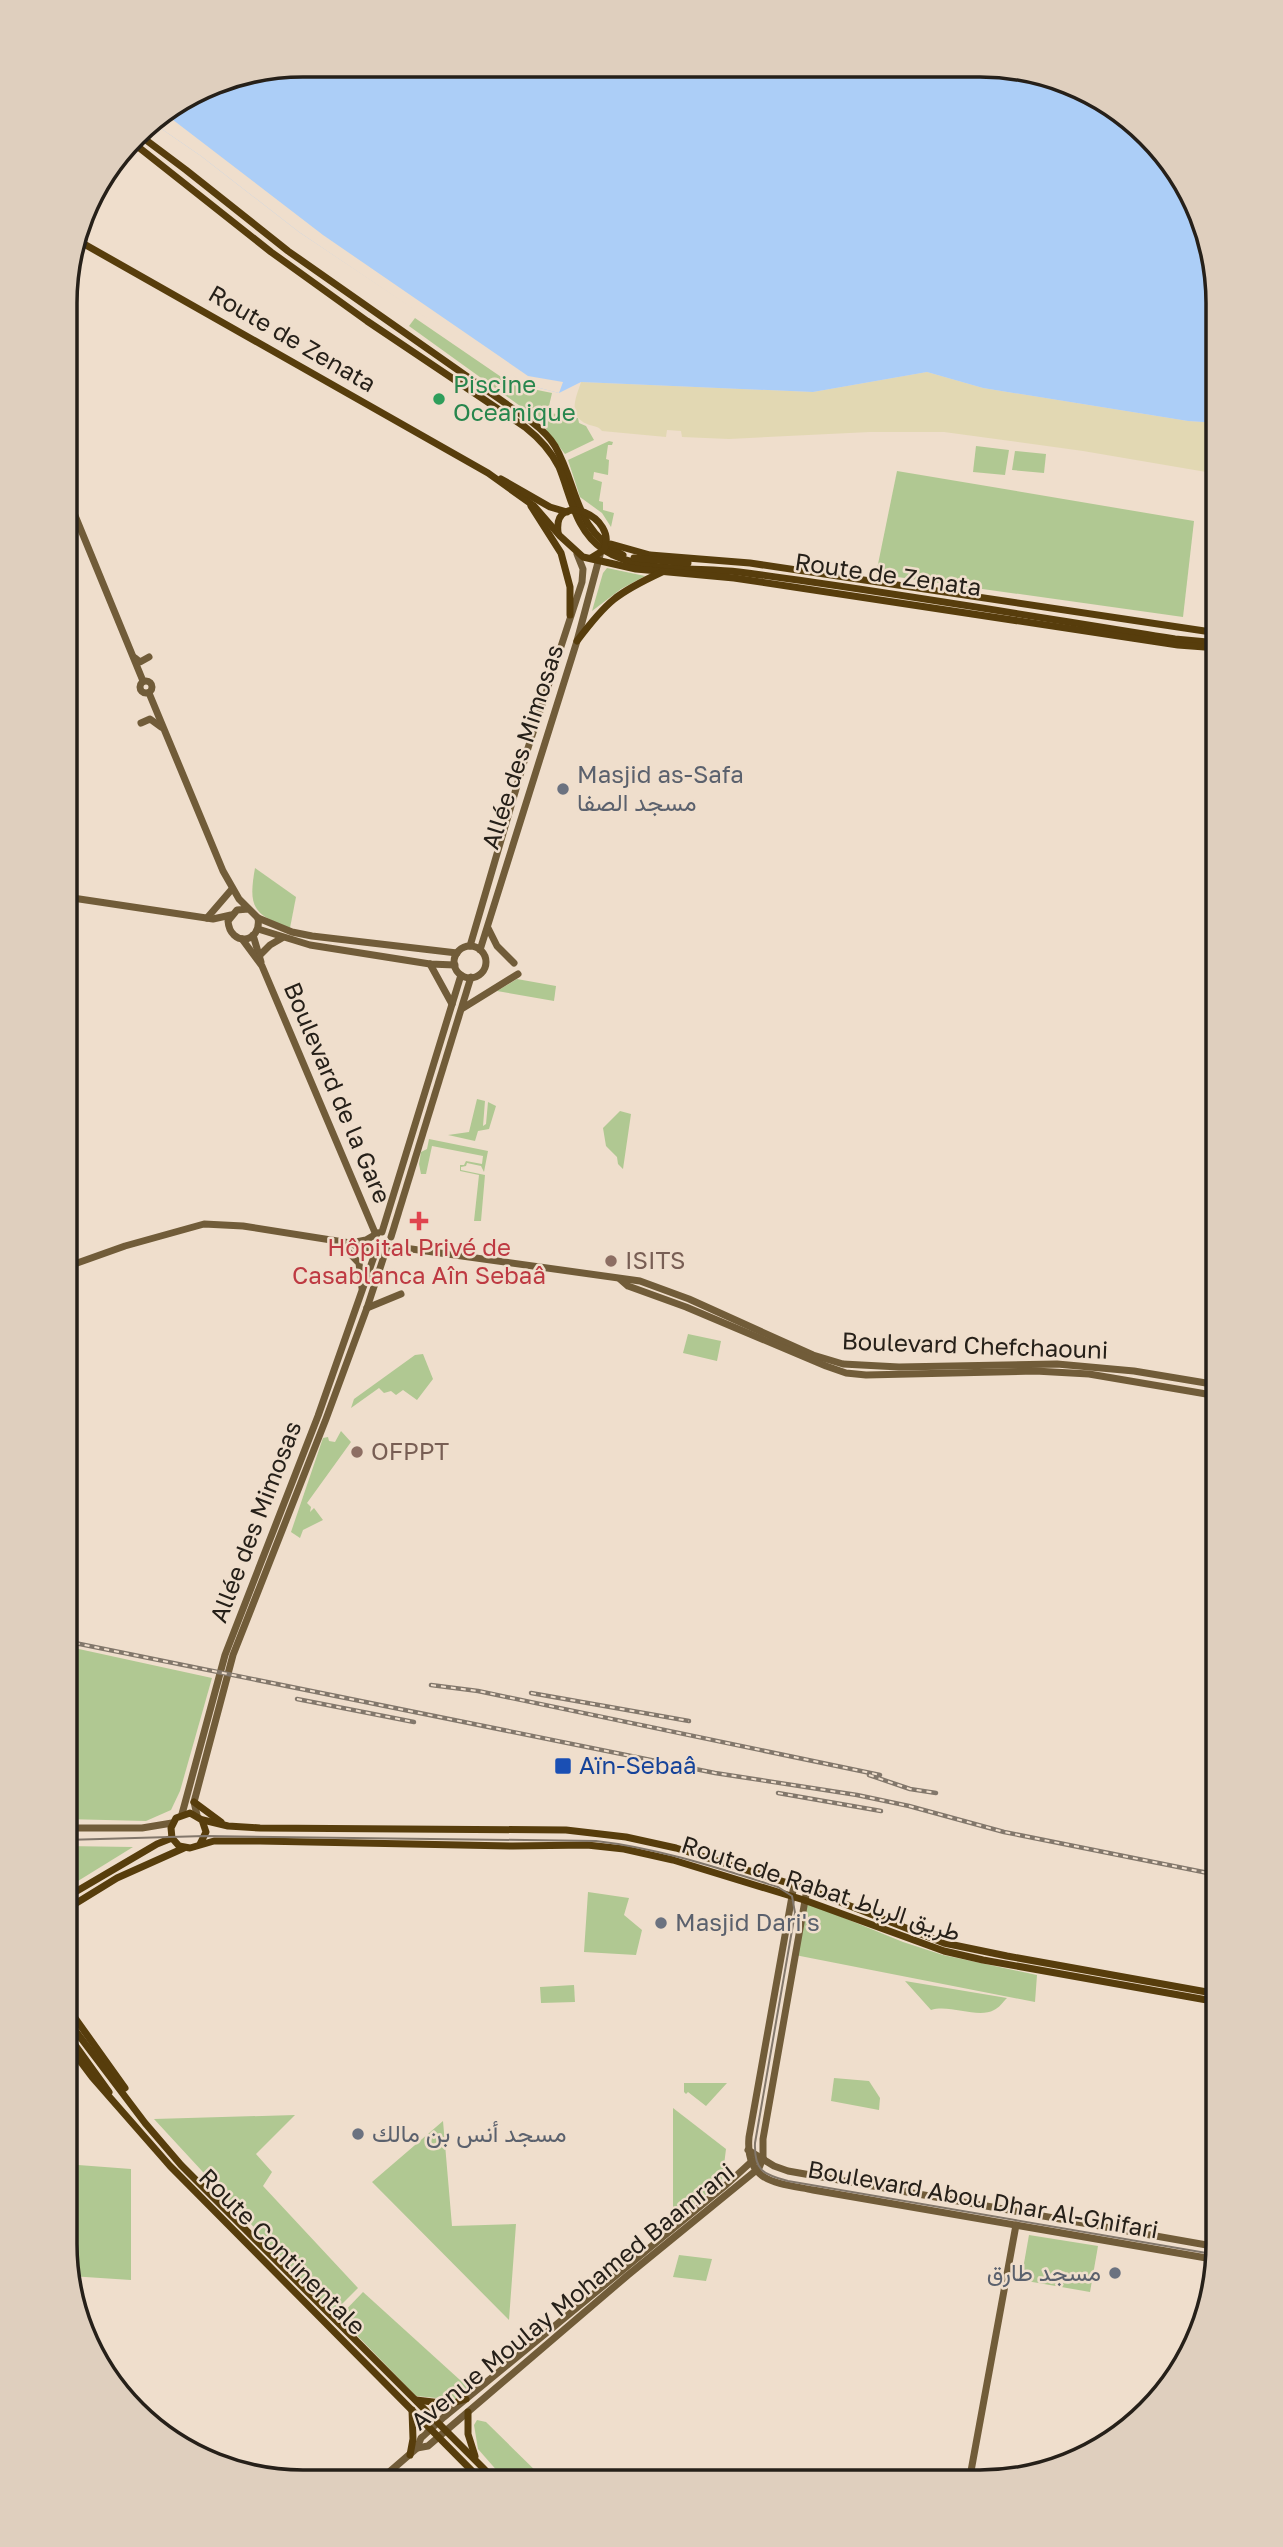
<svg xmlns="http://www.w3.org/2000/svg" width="1283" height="2547" font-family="'Golos Text',Vazirmatn,sans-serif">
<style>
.green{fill:#b0c892}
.sand{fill:#e2d8b3}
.water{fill:#accef7}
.pier{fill:#efdecc}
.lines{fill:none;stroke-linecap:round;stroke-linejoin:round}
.secondary{stroke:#715c39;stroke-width:7}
.primary{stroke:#573d0c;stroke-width:7}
.tram{stroke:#82776b;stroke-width:2}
.rail-casing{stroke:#82776b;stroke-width:4.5}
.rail{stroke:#efdecc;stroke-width:2;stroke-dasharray:5;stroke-linecap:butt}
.leisure-dot{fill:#2e9e5b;stroke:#efdecc;stroke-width:2.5}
.worship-dot{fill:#6b7280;stroke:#efdecc;stroke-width:2.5}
.health-dot{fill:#e0444e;stroke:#efdecc;stroke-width:2.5}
.education-dot{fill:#8d6e63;stroke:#efdecc;stroke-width:2.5}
.transit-dot{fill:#1a4fb4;stroke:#efdecc;stroke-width:2.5}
.labels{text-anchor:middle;stroke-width:5;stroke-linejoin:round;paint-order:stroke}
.street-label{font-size:24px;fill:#262019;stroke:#efdecc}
.leisure-label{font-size:24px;fill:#27864d;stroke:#efdecc;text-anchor:start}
.worship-label{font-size:24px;fill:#5b616d;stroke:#efdecc;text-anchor:start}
.health-label{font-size:24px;fill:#be3a42;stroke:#efdecc}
.education-label{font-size:24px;fill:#785e54;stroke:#efdecc;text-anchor:start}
.transit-label{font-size:24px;fill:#164399;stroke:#efdecc;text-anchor:start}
.rim{fill:none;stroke:#262019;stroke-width:3.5}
</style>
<rect width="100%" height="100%" fill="#efdecc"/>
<g class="green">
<path d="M 415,318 L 513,385 L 552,393 L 549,406 L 551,413 L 578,418 L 579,423 L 586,426 L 594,440 L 565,454 L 538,419 L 409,326 Z"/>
<path d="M 609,441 L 613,442 L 612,445 L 608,445 L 606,459 L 609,460 L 608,475 L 594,472 L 593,479 L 602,482 L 599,501 L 603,502 L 603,510 L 614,513 L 611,527 L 602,513 L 580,497 L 568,460 Z"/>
<path d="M 976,446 L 1009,450 L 1005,475 L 973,472 Z"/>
<path d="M 1015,451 L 1046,454 L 1044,473 L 1012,470 Z"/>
<path d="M 897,471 L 1194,521 L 1183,617 L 876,574 Z"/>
<path d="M 607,568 L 645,576 L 621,589 L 592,611 L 603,573 Z"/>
<path d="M 255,868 L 296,897 L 290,928 C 253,915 248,907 255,868 Z"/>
<path d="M 517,979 L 556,986 L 554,1001 L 497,991 Z"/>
<path d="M 477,1099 L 485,1101 L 483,1126 L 486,1124 L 488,1102 L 496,1106 L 489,1129 L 478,1131 L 475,1141 L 448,1135 L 469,1132 Z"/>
<path d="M 620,1111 L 631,1114 L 623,1169 L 618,1164 L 617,1157 L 606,1146 L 603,1128 Z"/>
<path d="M 429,1139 L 488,1151 L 484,1172 L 481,1166 L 467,1163 L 466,1166 L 461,1167 L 461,1170 L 485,1175 L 481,1221 L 474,1221 L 479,1175 L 460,1171 L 460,1165 L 464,1165 L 466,1161 L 482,1164 L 483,1156 L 432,1146 L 426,1174 L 421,1174 L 419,1164 L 421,1152 L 427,1149 Z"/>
<path d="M 688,1334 L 721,1341 L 717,1361 L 683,1353 Z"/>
<path d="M 423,1354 L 433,1379 L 417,1400 L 403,1390 L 396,1395 L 391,1391 L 384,1393 L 379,1388 L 351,1408 L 354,1399 L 415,1355 Z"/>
<path d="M 341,1431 L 351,1442 L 307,1503 L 311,1507 L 310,1512 L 314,1508 L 323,1520 L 303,1530 L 300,1538 L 291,1532 L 323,1438 L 328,1437 L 329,1441 L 335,1442 Z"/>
<path d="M 65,1646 L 212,1678 L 180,1791 L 171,1810 L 146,1821 L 65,1819 Z"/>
<path d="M 65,1846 L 133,1847 L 65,1889 Z"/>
<path d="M 588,1892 L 629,1898 L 624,1915 L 642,1930 L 636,1955 L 584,1952 Z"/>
<path d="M 805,1902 L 903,1942 L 943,1955 L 1037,1975 L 1035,2002 L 795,1955 Z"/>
<path d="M 905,1981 L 1007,1998 C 1003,2002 999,2008 994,2010 C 978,2019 950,2004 931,2010 Z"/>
<path d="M 574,1985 L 575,2002 L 541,2003 L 540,1987 Z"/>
<path d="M 834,2078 L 869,2081 L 880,2098 L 879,2110 L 831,2101 Z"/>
<path d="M 684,2083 L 727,2083 L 706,2106 L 688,2092 L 686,2094 L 684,2092 Z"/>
<path d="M 673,2108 L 726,2149 L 722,2181 L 673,2222 Z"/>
<path d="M 295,2115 L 256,2154 L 272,2172 L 263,2186 L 358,2288 L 333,2313 L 154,2119 Z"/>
<path d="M 443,2121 L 452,2226 L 516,2224 L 509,2320 L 372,2182 Z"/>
<path d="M 65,2164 L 131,2169 L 131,2280 L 70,2276 L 65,2244 Z"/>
<path d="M 1029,2235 L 1098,2246 L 1090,2292 L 1021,2280 Z"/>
<path d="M 679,2255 L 712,2259 L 706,2281 L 673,2277 Z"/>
<path d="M 363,2292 L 471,2390 L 457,2400 L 416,2396 L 339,2317 Z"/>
<path d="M 477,2420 L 486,2422 L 546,2481 L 506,2481 L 478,2449 L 474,2425 Z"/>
</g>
<path class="sand" d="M 927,372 L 983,388 L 1188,421 L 1218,423 L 1218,474 L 1083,451 L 944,432 L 870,432 L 729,439 L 682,437 L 681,431 L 667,430 L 666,437 L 602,431 C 597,425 594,427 587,424 C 567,415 576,398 581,382 L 813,392 Z"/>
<path class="water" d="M 303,65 L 1026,69 L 1137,124 L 1206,227 L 1218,303 L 1218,423 L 1188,421 L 983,388 L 927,372 L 813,392 L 581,382 L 559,393 L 528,385 L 299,232 L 201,156 L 150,121 L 212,83 Z"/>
<path class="pier" d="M 164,113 L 323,235 L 528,376 L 563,382 L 559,393 L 528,385 L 502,369 L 299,232 L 201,156 L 150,121 Z"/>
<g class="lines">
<g class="secondary">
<path d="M 67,496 L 143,681"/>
<path d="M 135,658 L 140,662 L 149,657"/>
<circle cx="146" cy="687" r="6"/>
<path d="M 149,693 L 223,871 L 239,899 L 258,918 C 262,944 230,947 228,921 L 237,910 L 248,909"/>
<path d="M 141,723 L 150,719 L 161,727"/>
<path d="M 66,897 L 213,919 L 231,915"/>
<path d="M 207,918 L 232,889"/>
<path d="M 258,918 L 292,932 L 312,936 L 457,953"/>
<path d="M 488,928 L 497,946 L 514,963"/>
<path d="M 258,929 L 310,945 L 430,964 L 455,965"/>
<path d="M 253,935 L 261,962"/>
<path d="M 242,939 L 262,966 L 376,1235"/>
<path d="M 470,946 L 528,748 L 582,582 L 583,569 L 577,554"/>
<circle cx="470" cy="962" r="16"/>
<path d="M 480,950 L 577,641 L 600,555"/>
<path d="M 260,955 L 270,945 L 282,938"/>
<path d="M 430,964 L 452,1004"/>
<path d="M 463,1008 L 518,974"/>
<path d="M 382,1232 L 461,975"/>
<path d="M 391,1237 L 471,977"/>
<path d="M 339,1242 L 359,1263 L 362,1288"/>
<path d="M 351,1243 L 366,1240 L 378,1233"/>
<path d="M 390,1246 L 640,1281 L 689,1299 L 813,1355 L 843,1364 L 899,1367 L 1057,1364 L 1134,1371 L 1218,1385"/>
<path d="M 66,1267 L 125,1246 L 204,1224 L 243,1226 L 350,1243 L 361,1248 L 376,1247"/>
<path d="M 620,1279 L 628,1286 L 686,1307 L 826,1366 L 846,1373 L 866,1375 L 1035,1371 L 1089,1374 L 1218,1396"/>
<path d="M 367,1308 L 401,1294"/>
<path d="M 182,1814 L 225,1655 L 318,1416 L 377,1248"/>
<path d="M 197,1815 L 194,1802 L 233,1655 L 326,1419 L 367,1308 L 386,1250"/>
<path d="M 65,1828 L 142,1828 L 172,1823"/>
<path d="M 794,1885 L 749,2137 C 745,2183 777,2183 813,2190 L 1218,2260"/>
<path d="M 748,2150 L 774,2166 L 788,2171 L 1218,2247"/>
<path d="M 417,2448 L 428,2446 L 628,2275 L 759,2168 L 763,2158 L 763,2139 L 807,1889"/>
<path d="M 380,2480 L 417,2448 L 421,2438 L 444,2417 L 726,2185 L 750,2163 L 763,2158"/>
<path d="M 969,2482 L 1016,2225"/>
</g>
<g class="primary">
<path d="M 138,134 L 186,170 L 288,251 L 532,422 C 541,429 549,436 555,446 C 579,488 573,529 623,555"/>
<path d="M 132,142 L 271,252 L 367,321 L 525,427 C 539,438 551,451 559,467 C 571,496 575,531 604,550 C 639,573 698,567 739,572 C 884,591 1030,616 1175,639 L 1218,643"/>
<path d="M 77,240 L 488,473 L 534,506 L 560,536 L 583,557 L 636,569 L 734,578 L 1178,645 L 1218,648"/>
<path d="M 501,479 L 550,507 L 567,512"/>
<path d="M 531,506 L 561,553 L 570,587 L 570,615"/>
<path d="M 558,532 C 553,489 619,517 604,550 L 591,558"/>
<path d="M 611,544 L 650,555 L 750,563 L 1218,633"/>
<path d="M 634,558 L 688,563"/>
<path d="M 577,641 C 607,601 617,593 662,572"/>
<path d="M 194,1802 L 221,1822"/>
<path d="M 203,1820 L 228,1826 L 260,1828 L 566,1830 L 626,1837 L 676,1848 L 807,1889 L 944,1943 L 1007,1956 L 1218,1994"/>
<path d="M 200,1844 L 206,1832 L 202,1820 L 190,1813 L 176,1818 L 171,1828 L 172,1838 L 179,1846 L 190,1848 L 214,1841 L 260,1841 L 513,1846 L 587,1845 L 624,1849 L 673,1860 L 804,1900 L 944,1951 L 983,1960 L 1218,2002"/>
<path d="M 65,1898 L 157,1844 L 172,1838"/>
<path d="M 65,1910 L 117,1878 L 184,1848"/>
<path d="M 65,2004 L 125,2088"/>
<path d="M 65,2017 L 145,2123 L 181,2165 L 496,2481"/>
<path d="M 65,2031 L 109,2092"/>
<path d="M 65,2041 L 92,2077 L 170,2166 L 482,2481"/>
<path d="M 416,2400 L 450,2404 L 466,2399"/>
<path d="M 468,2412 L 468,2434 L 475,2456"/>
<path d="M 410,2455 L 413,2439 L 412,2410"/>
</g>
<path class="tram" d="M 65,1840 L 205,1836 L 596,1841 C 658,1848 718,1868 778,1887 L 792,1896 L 795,1913 L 755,2143 C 754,2171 763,2174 788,2181 L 1218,2255"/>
<g class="rail-casing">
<g id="rail">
<path d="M 65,1641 L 715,1773 L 857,1795 L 909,1806 L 1004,1832 L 1218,1875"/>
<path d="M 431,1685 L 478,1691 L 880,1775"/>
<path d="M 531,1693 L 689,1721"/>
<path d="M 297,1699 L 414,1722"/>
<path d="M 869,1775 L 910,1789 L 936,1793"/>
<path d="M 778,1793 L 881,1811"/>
</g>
</g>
<use href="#rail" class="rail"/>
</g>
<circle class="leisure-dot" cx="439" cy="399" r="7"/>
<g class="worship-dot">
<circle cx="563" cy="789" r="7"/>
<circle cx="661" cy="1923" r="7"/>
<circle cx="358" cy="2134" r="7"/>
<circle cx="1115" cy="2273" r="7"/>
</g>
<path class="health-dot" d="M415.5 1210.5h7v7h7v7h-7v7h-7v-7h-7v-7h7z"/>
<g class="education-dot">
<circle cx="611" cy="1261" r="7"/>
<circle cx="357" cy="1452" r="7"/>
</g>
<rect class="transit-dot" x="554" y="1757" width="18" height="18" rx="3.5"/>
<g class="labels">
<g class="street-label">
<text transform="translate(292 339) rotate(30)" y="8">Route de Zenata</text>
<text transform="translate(888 575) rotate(8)" y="8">Route de Zenata</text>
<text transform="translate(523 747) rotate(-72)" y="8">Allée des Mimosas</text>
<text transform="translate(337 1093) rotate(67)" y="8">Boulevard de la Gare</text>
<text transform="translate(975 1346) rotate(2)" y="8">Boulevard Chefchaouni</text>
<text transform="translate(256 1522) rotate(-69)" y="8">Allée des Mimosas</text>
<text transform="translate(821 1889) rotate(18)" y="8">Route de Rabat طريق الرباط</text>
<text transform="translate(983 2200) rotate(10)" y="8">Boulevard Abou Dhar Al-Ghifari</text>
<text transform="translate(282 2252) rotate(45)" y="8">Route Continentale</text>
<text transform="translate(573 2297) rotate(-39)" y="8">Avenue Moulay Mohamed Baamrani</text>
</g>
<g class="leisure-label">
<text x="453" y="393">Piscine<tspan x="453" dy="28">Oceanique</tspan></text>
</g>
<g class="worship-label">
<text x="577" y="783">Masjid as-Safa<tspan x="577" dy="28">مسجد الصفا</tspan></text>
<text x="675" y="1931">Masjid Dari's</text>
<text x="372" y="2142">مسجد أنس بن مالك</text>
<text x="1101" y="2281" text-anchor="end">مسجد طارق</text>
</g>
<g class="health-label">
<text x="419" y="1256">Hôpital Privé de<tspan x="419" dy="28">Casablanca Aîn Sebaâ</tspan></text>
</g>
<g class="education-label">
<text x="625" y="1269">ISITS</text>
<text x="371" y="1460">OFPPT</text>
</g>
<g class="transit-label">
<text x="579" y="1774">Aïn-Sebaâ</text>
</g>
</g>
<path d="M0 0H1283V2547H0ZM303 77H980A226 226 0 0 1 1206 303V2244A226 226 0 0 1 980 2470H303A226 226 0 0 1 77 2244V303A226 226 0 0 1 303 77Z" fill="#dfcfbe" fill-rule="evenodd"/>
<path class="rim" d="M303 77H980A226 226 0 0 1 1206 303V2244A226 226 0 0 1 980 2470H303A226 226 0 0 1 77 2244V303A226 226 0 0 1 303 77Z"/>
</svg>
